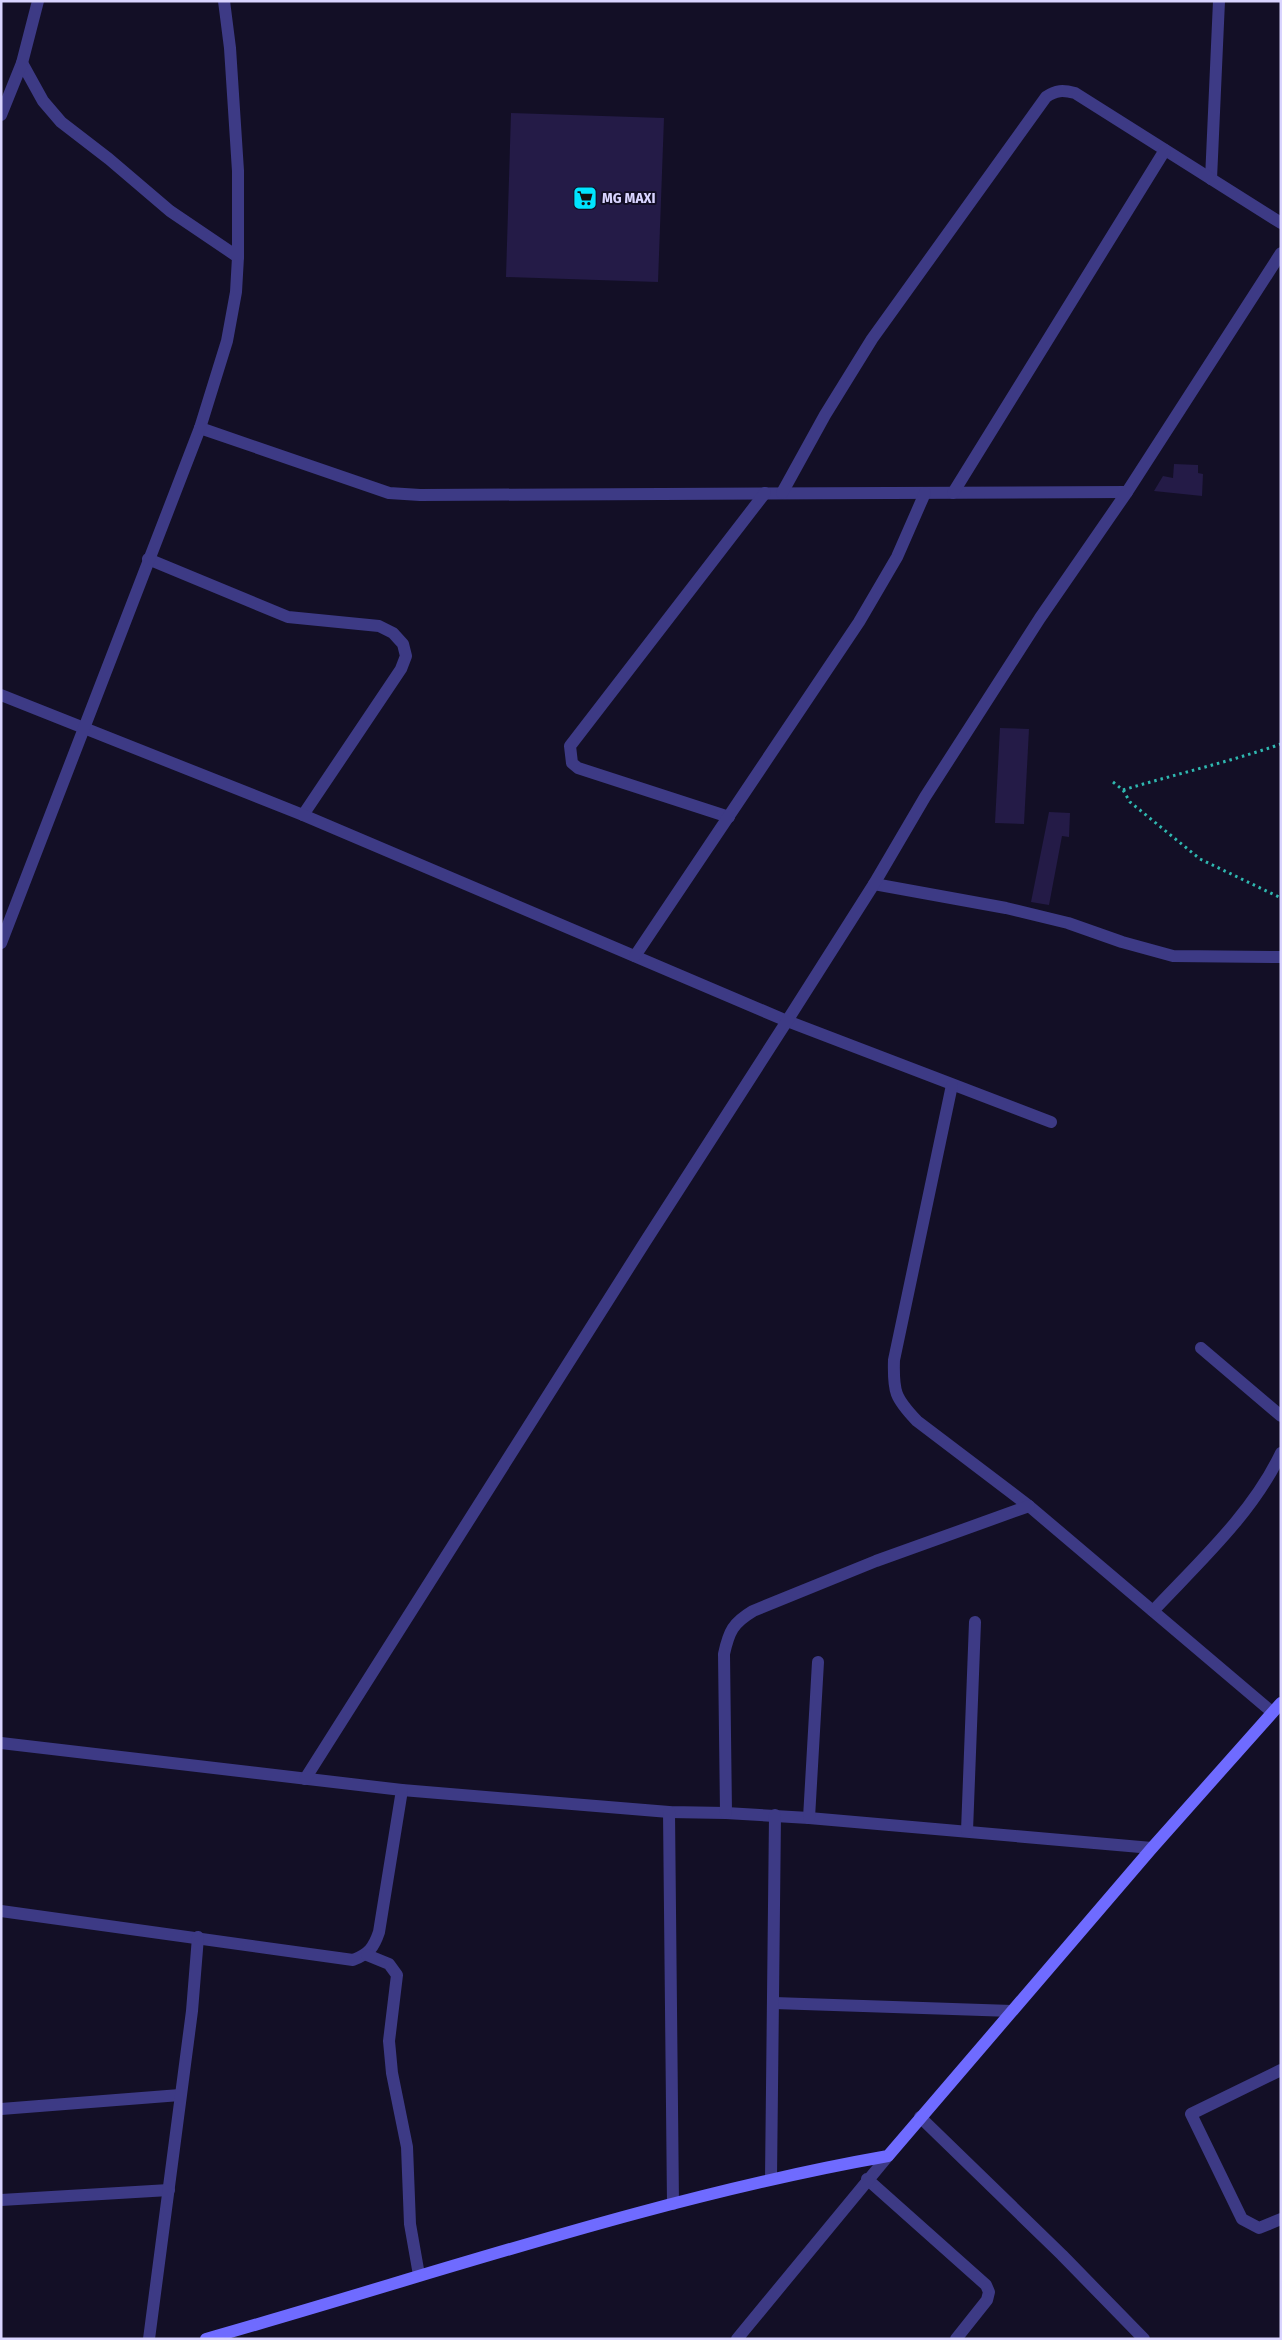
<svg xmlns="http://www.w3.org/2000/svg" width="1282" height="2340" font-family="'Fira Sans Condensed',sans-serif">
<style>
.building{fill:#241b47}
.lines{fill:none;stroke-linecap:round;stroke-linejoin:round}
.path{stroke:#2fb8b0;stroke-width:3;stroke-dasharray:2.5 4;stroke-linecap:butt}
.street{stroke:#3d3a85;stroke-width:12}
.secondary{stroke:#6f6bff;stroke-width:12}
.labels{text-anchor:middle;stroke-width:4;stroke-linejoin:round;paint-order:stroke}
.poi-label{font-size:15px;font-weight:bold;fill:#d9d4ff;stroke:#130f26;text-anchor:start}
</style>
<rect width="100%" height="100%" fill="#130f26"/>
<g class="building">
<path d="M 511,113 L 664,118 L 658,282 L 506,277 Z"/>
<path d="M 1174,464 L 1198,465 L 1198,473 L 1203,474 L 1202,496 L 1154,491 L 1163,476 L 1173,478 Z"/>
<path d="M 1000,728 L 1029,729 L 1024,824 L 995,823 Z"/>
<path d="M 1049,812 L 1070,813 L 1069,837 L 1062,836 L 1049,905 L 1031,902 Z"/>
</g>
<g class="lines">
<g class="path">
<path d="M 1113,782 L 1123,790 L 1130,802 L 1200,859 L 1281,898"/>
<path d="M 1123,790 C 1176,774 1229,762 1281,744"/>
</g>
<g class="street">
<path d="M 22,63 L 43,101 L 61,122 L 109,159 L 170,211 L 238,257"/>
<path d="M 1,115 L 22,63 L 38,1"/>
<path d="M 1211,179 L 1219,1"/>
<path d="M 200,428 L 389,493 L 420,495 L 1127,492"/>
<path d="M 782,493 L 825,415 L 872,339 L 1046,97 C 1056,90 1063,90 1075,93 L 1281,223"/>
<path d="M 953,493 L 1165,150"/>
<path d="M 148,559 L 288,617 L 379,626 L 393,633 L 403,644 L 406,656 L 401,669 L 303,815"/>
<path d="M 1,695 L 303,815 L 787,1021 L 1051,1122"/>
<path d="M 729,817 L 578,768 L 572,763 L 570,746 L 765,493"/>
<path d="M 874,884 L 1006,908 L 1068,923 L 1122,942 L 1173,956 L 1281,957"/>
<path d="M 1,943 L 200,428 L 227,341 L 236,292 L 238,257 L 238,171 L 230,48 L 224,1"/>
<path d="M 635,956 L 859,622 L 897,557 L 925,493"/>
<path d="M 952,1085 L 894,1360 C 893,1392 895,1398 917,1421 L 1029,1506 L 1272,1712"/>
<path d="M 1201,1348 L 1281,1416"/>
<path d="M 1153,1611 C 1199,1562 1252,1514 1281,1453"/>
<path d="M 1,1743 L 402,1790 L 669,1812 L 726,1813 L 809,1818 L 1152,1848"/>
<path d="M 305,1779 L 645,1242 L 787,1021 L 874,884 L 925,797 L 1040,618 L 1127,492 L 1281,253"/>
<path d="M 669,1812 L 673,2204"/>
<path d="M 726,1813 L 724,1654 C 729,1631 733,1623 753,1611 L 876,1561 L 1029,1506"/>
<path d="M 809,1818 L 818,1662"/>
<path d="M 967,1831 L 975,1622"/>
<path d="M 1,1911 L 353,1960 C 369,1954 374,1947 379,1932 L 402,1790"/>
<path d="M 367,1955 L 389,1964 L 397,1975 L 389,2041 L 392,2073 L 407,2147 L 410,2224 L 419,2275"/>
<path d="M 774,2003 L 1012,2011"/>
<path d="M 1281,2070 L 1191,2114 L 1242,2219 L 1259,2228 L 1281,2219"/>
<path d="M 1,2109 L 180,2095"/>
<path d="M 920,2117 L 1062,2255 L 1144,2339"/>
<path d="M 771,2179 L 775,1815"/>
<path d="M 867,2179 L 986,2285 L 989,2292 L 987,2300 L 956,2339"/>
<path d="M 1,2200 L 169,2190"/>
<path d="M 149,2339 L 192,2011 L 198,1937"/>
<path d="M 737,2339 L 888,2156"/>
</g>
<path class="secondary" d="M 206,2339 C 432,2275 656,2197 888,2156 L 1152,1848 L 1281,1703"/>
</g>
<defs>
<g id="supermarket-square" transform="scale(1.25)"><rect x="-9" y="-9" width="18" height="18" rx="4" fill="#00e5ff" stroke="#130f26"/><path d="M-6-5.5h2.5l.6 2H6L4.5 2H-2.5L-4.4-4H-6ZM-1.5 3.2a1.3 1.3 0 1 0 .1 0ZM3 3.2a1.3 1.3 0 1 0 .1 0Z" fill="#111"/></g>
</defs>
<g fill-rule="evenodd">
<use href="#supermarket-square" x="585" y="198"/>
</g>
<g class="labels">
<g class="poi-label">
<text x="602" y="203">MG MAXI</text>
</g>
</g>
<rect width="1282" height="2340" fill="none" stroke="#d9d4ff" stroke-width="5"/>
</svg>
